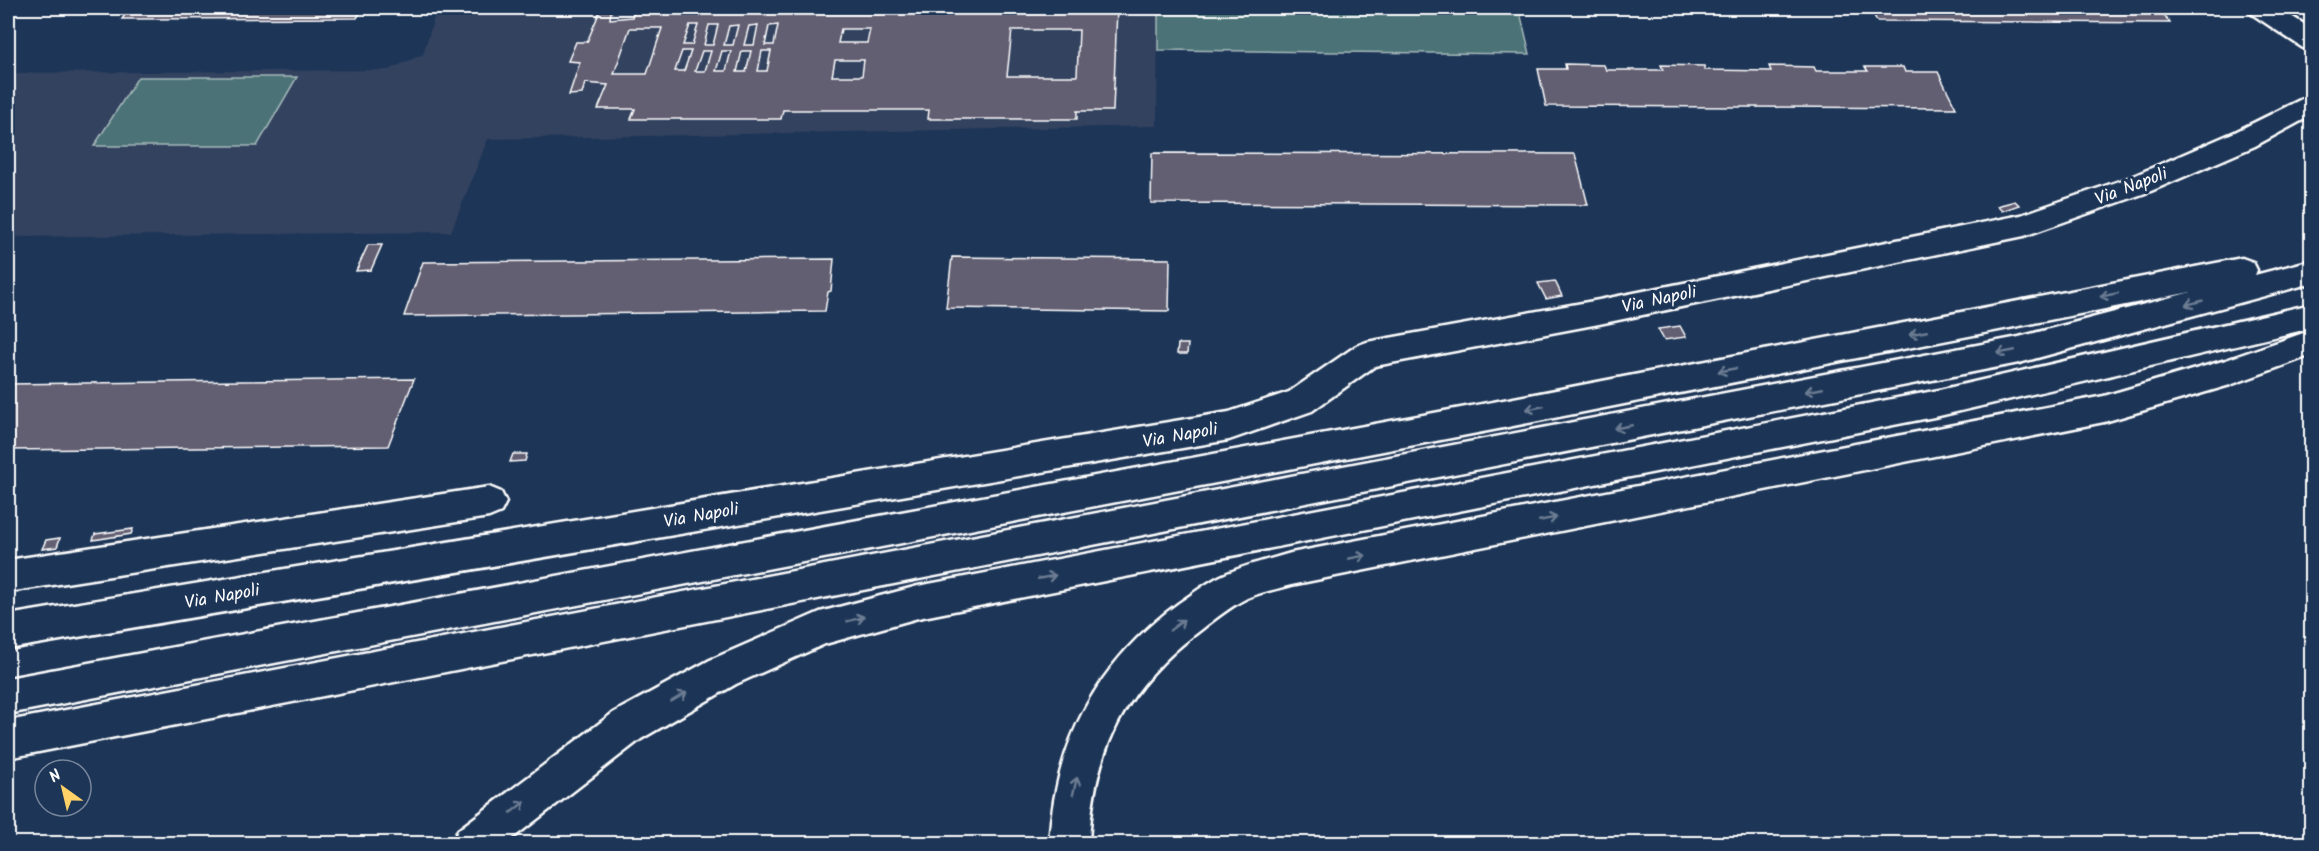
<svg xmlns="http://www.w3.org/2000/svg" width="2319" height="851" font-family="Kalam,sans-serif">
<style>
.built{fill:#32425f}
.green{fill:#4c7377;stroke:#a6b9bb;stroke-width:1.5}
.building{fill:#645f73;stroke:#fff;stroke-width:1.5;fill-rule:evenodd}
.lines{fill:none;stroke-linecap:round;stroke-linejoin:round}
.minor-casing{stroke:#fff;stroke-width:5}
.trunk-casing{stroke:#fff;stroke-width:5}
.minor{fill:#1d3557;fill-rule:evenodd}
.trunk{fill:#1d3557;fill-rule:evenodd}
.oneway{stroke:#6c7c92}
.labels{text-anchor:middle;stroke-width:6;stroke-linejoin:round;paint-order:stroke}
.street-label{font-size:18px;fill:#fff;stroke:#1d3557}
</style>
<rect width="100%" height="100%" fill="#1d3557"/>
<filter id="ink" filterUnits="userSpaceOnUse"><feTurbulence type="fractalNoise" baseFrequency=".0167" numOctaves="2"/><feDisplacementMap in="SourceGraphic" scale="12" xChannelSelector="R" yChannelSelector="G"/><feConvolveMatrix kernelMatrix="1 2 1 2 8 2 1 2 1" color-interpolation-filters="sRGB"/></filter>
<g filter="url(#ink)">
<path class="built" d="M 437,8 L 1158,8 L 1157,126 L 488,139 L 451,232 L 8,237 L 8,73 L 388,70 L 423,54 Z"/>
<g class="green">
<path d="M 1158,8 L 1519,8 L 1530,54 L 1158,50 Z"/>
<path d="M 138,77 L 297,77 L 257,146 L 94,146 Z"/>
</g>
<g class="building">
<path d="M 130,8 L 363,8 L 357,18 L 122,19 Z"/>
<path d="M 636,8 L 1117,8 L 1113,111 L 1077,111 L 1077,119 L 928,119 L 929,110 L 783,110 L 781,119 L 631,119 L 635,109 L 598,109 L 608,85 L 585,83 L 582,94 L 569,95 L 580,62 L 568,61 L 576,42 L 587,42 L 600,11 L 611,11 L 610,19 L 632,17 ZM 690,25 L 698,25 L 692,45 L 683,45 ZM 709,25 L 718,25 L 713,45 L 704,45 ZM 738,25 L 733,45 L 724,45 L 729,26 ZM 758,25 L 754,45 L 744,45 L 749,26 ZM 778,25 L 774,45 L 765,45 L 769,26 ZM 630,28 L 662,28 L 647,74 L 614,74 ZM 841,29 L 870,29 L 867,43 L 838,43 ZM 1012,30 L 1079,30 L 1077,76 L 1007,76 ZM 682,51 L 691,51 L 684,71 L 675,71 ZM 702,51 L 711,51 L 705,71 L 695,71 ZM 722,51 L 731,51 L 726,71 L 716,71 ZM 742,51 L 751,51 L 746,72 L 737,72 ZM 762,51 L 771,51 L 767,71 L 758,71 ZM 835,60 L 864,60 L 862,76 L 832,76 Z"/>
<path d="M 1870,8 L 2159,8 L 2170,23 L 1877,21 Z"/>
<path d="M 1565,64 L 1604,65 L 1606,70 L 1663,70 L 1661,65 L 1704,66 L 1705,70 L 1771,71 L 1769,66 L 1814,67 L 1816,71 L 1868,71 L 1865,67 L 1903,67 L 1905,72 L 1938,72 L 1956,108 L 1546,106 L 1538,69 L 1566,69 Z"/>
<path d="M 1152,153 L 1575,154 L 1588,205 L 1151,203 Z"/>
<path d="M 2015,201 L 2019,205 L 2002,211 L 1997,206 Z"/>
<path d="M 368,245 L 382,245 L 371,270 L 356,271 Z"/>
<path d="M 952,257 L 1170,259 L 1169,311 L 946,308 Z"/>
<path d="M 834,259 L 831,291 L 828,292 L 825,311 L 404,316 L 423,262 Z"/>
<path d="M 1555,281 L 1562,296 L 1546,299 L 1538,283 Z"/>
<path d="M 1680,326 L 1686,337 L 1664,340 L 1658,329 Z"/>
<path d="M 1178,344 L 1188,344 L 1187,354 L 1177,354 Z"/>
<path d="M 414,379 L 388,446 L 8,450 L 8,384 Z"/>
<path d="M 513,454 L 527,454 L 525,461 L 510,462 Z"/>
<path d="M 133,529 L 131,534 L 93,540 L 95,534 Z"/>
<path d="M 60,538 L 57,547 L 42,549 L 46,540 Z"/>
</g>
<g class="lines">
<g class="minor-casing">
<g id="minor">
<path d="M 2248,8 L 2278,8 L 2312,29 L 2312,51 L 2303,48 L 2252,14 Z"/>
<path d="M 2312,94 L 2312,115 L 2255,146 L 2151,191 L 2024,236 L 1599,324 L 1375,366 L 1312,411 L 1229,440 L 8,649 L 8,615 L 1229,412 L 1289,392 L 1356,346 L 1367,342 L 1599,300 L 2021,215 L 2131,177 L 2235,132 Z"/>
<path d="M 489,487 L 501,492 L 506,502 L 501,512 L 489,517 L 8,592 L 8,560 Z"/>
</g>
</g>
<g class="trunk-casing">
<g id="trunk">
<path d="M 2242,258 L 2253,262 L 2257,270 L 2255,275 L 2312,260 L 2312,283 L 2019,363 L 8,758 L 8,721 L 2019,337 L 2191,292 L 1493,430 L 8,714 L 8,678 L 1493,402 Z"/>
<path d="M 2312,304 L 2312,328 L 1939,416 L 918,618 L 825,644 L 736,684 L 641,739 L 505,844 L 452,844 L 458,830 L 613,713 L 710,660 L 820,612 L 918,586 L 1939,390 Z"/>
<path d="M 2312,330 L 2312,355 L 2230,385 L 2104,422 L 1291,585 C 1277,589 1261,592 1247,598 C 1231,606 1216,618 1202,629 C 1125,686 1093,750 1089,844 L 1049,844 C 1055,743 1096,663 1179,603 C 1193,594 1206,583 1221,576 C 1244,565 1268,560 1291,553 L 2104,396 L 2226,360 Z"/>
</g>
</g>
<use href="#minor" class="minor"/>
<use href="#trunk" class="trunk"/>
</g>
<defs><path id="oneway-shaft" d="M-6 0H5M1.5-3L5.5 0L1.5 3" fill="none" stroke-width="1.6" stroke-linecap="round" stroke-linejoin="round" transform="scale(1.5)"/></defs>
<g class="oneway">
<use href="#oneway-shaft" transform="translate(2109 295) rotate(169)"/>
<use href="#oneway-shaft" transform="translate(2194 303) rotate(165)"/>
<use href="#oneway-shaft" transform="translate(1918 333) rotate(169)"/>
<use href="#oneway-shaft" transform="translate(2006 352) rotate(169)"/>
<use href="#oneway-shaft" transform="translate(1727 370) rotate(169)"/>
<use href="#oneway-shaft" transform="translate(1814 390) rotate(169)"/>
<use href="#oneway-shaft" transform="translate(1535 408) rotate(169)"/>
<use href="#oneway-shaft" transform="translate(1623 427) rotate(169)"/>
<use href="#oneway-shaft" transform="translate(1548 519) rotate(-11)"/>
<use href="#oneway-shaft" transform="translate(1357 557) rotate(-11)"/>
<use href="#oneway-shaft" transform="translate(1047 577) rotate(-11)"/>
<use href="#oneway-shaft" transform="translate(856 619) rotate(-15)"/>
<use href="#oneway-shaft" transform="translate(1177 625) rotate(-37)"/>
<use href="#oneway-shaft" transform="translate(679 697) rotate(-30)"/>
<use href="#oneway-shaft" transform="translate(1075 786) rotate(-76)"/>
<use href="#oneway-shaft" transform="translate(518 807) rotate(-38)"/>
</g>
</g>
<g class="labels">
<g class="street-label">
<text transform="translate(2131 186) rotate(-21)" y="6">Via Napoli</text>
<text transform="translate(1659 299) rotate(-12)" y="6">Via Napoli</text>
<text transform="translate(1180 435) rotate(-10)" y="6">Via Napoli</text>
<text transform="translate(701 515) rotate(-10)" y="6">Via Napoli</text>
<text transform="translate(222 596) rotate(-10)" y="6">Via Napoli</text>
</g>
</g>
<rect width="2319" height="851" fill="none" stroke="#1d3557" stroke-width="30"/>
<rect x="15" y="15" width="2289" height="821" fill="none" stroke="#fff" stroke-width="2" filter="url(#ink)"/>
<g transform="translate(63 788) rotate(326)"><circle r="28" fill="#1d3557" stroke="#77869a" stroke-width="1.5"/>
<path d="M0-4.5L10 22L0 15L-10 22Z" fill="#ffd166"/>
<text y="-9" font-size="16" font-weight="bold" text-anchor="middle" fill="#ffffff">N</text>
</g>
</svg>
